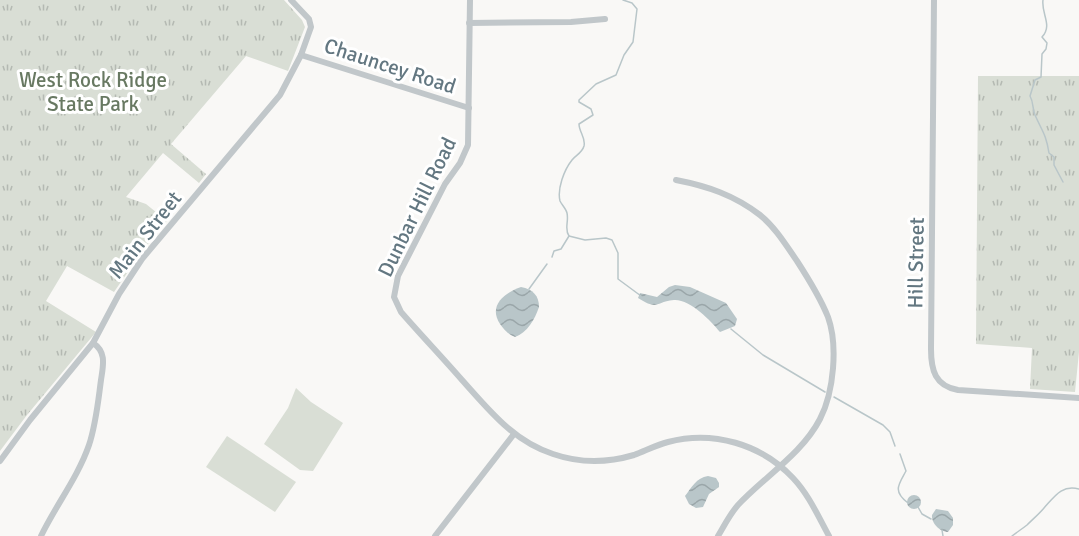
<svg xmlns="http://www.w3.org/2000/svg" width="1079" height="536" font-family="Signika,sans-serif">
<style>
.green{fill:#d9ded5}
.park{fill:url(#park-tufts)}
.water{fill:url(#water-waves)}
.lines{fill:none;stroke-linecap:round;stroke-linejoin:round}
.stream{stroke:#b9c6c9;stroke-width:1.5}
.minor{stroke:#c1c7ca;stroke-width:6}
.labels{text-anchor:middle;stroke-width:6;stroke-linejoin:round;paint-order:stroke}
.street-label{font-size:21px;fill:#637781;stroke:#fff}
.park-label{font-size:21px;fill:#687962;stroke:#fff}
</style>
<defs>
<pattern id="park-tufts" width="24" height="20" patternUnits="userSpaceOnUse" patternTransform="scale(1.5)"><rect width="24" height="20" fill="#d9ded5"/><path d="M3 7l-1-3M5 7V3M7 7l1-3M15 17l-1-3M17 17v-4M19 17l1-3" fill="none" stroke="#b4b9b2"/></pattern>
<pattern id="water-waves" width="16" height="10" patternUnits="userSpaceOnUse" patternTransform="scale(1.5)"><rect width="16" height="10" fill="#b9c6c9"/><path d="M0 5q4-4 8 0t8 0" fill="none" stroke="#9aa6a9"/></pattern>
</defs>
<rect width="100%" height="100%" fill="#f9f8f6"/>
<g class="green">
<path d="M 296,388 L 311,402 L 343,423 L 313,471 L 300,470 L 264,444 L 288,408 Z"/>
<path d="M 227,436 L 296,482 L 275,512 L 206,467 Z"/>
</g>
<g class="park">
<path d="M 0,0 L 284,0 L 302,20 L 305,27 L 288,71 L 246,56 L 171,144 L 206,174 L 199,183 L 163,153 L 126,197 L 146,204 L 167,221 L 143,250 L 114,292 L 67,266 L 46,301 L 96,332 L 27,415 L 0,451 Z"/>
<path d="M 978,76 L 1079,76 L 1079,352 L 1075,392 L 1030,389 L 1032,348 L 976,344 Z"/>
</g>
<g class="water">
<path d="M 675,285 L 690,287 L 726,303 L 737,319 L 735,326 L 720,332 C 711,321 690,299 674,300 C 654,302 659,311 638,298 L 640,293 L 657,297 L 669,287 Z"/>
<path d="M 521,287 C 533,289 539,296 539,307 C 535,319 527,333 515,337 C 508,334 504,330 500,324 C 488,306 504,293 521,287 Z"/>
<path d="M 708,476 L 716,478 L 719,483 L 719,487 L 709,494 L 703,507 L 696,508 L 689,504 L 685,496 C 692,487 696,478 708,476 Z"/>
<circle cx="914" cy="502" r="7"/>
<path d="M 936,509 L 948,511 L 953,518 L 953,525 L 948,532 C 940,532 931,523 932,515 Z"/>
</g>
<g class="lines">
<g class="stream">
<path d="M 623,0 L 632,3 L 637,9 L 633,42 L 624,55 L 616,75 L 596,84 L 579,100 L 579,102 L 591,109 L 593,115 L 579,124 C 579,132 586,138 584,146 C 582,153 576,155 572,160 C 564,170 557,189 560,201 C 562,205 566,209 567,213 C 569,222 564,229 569,236 L 585,240 L 606,238 L 612,240 L 618,253 L 618,279 L 641,296"/>
<path d="M 1043,0 C 1041,14 1053,25 1042,37 L 1047,43 L 1046,49 L 1042,54 L 1041,77 L 1035,80 L 1030,96 C 1034,103 1032,108 1035,115 C 1042,131 1046,134 1049,153 L 1054,157 L 1054,165 L 1063,182"/>
<path d="M 552,257 L 554,251 L 561,249 L 569,236"/>
<path d="M 529,289 L 547,264"/>
<path d="M 731,329 L 763,355 L 825,392"/>
<path d="M 834,397 L 883,425 L 890,432 L 895,446"/>
<path d="M 900,454 L 906,471 C 899,484 892,491 908,503"/>
<path d="M 918,507 L 922,514 L 931,519"/>
<path d="M 942,530 L 943,536"/>
<path d="M 1012,536 C 1017,532 1022,529 1027,525 C 1033,519 1039,514 1044,508 C 1054,497 1062,484 1079,489"/>
</g>
<g class="minor">
<path d="M 470,0 L 468,145 L 460,163 L 445,184 L 398,276 L 394,297 L 401,312 C 421,335 442,357 462,380 C 489,410 513,441 553,454 C 579,463 607,463 634,455 C 645,451 656,445 668,442 C 713,430 761,444 793,478 C 809,495 818,516 829,536"/>
<path d="M 934,0 L 931,349 C 931,370 935,386 958,390 L 1079,398"/>
<path d="M 469,23 L 571,22 L 605,19"/>
<path d="M 301,55 L 469,108"/>
<path d="M 676,180 C 707,186 734,195 760,215 C 775,227 786,245 797,261 C 808,278 820,297 828,317 C 838,345 834,392 820,419 C 802,454 764,477 738,505 C 730,514 724,526 718,536"/>
<path d="M 0,461 L 30,420 L 93,343 L 119,294 L 142,259 L 280,95 L 301,55 L 311,27 L 309,19 L 291,0"/>
<path d="M 41,536 C 56,505 78,477 89,445 C 96,424 98,402 101,380 C 103,366 107,352 93,343"/>
<path d="M 435,536 L 514,434"/>
</g>
</g>
<g class="labels">
<g class="street-label">
<text transform="translate(390 66) rotate(18)" y="7">Chauncey Road</text>
<text transform="translate(417 207) rotate(-64)" y="7">Dunbar Hill Road</text>
<text transform="translate(145 235) rotate(-52)" y="7">Main Street</text>
<text transform="translate(916 263) rotate(-89)" y="7">Hill Street</text>
</g>
<g class="park-label">
<text x="93" y="87">West Rock Ridge<tspan x="93" dy="24">State Park</tspan></text>
</g>
</g>
</svg>
